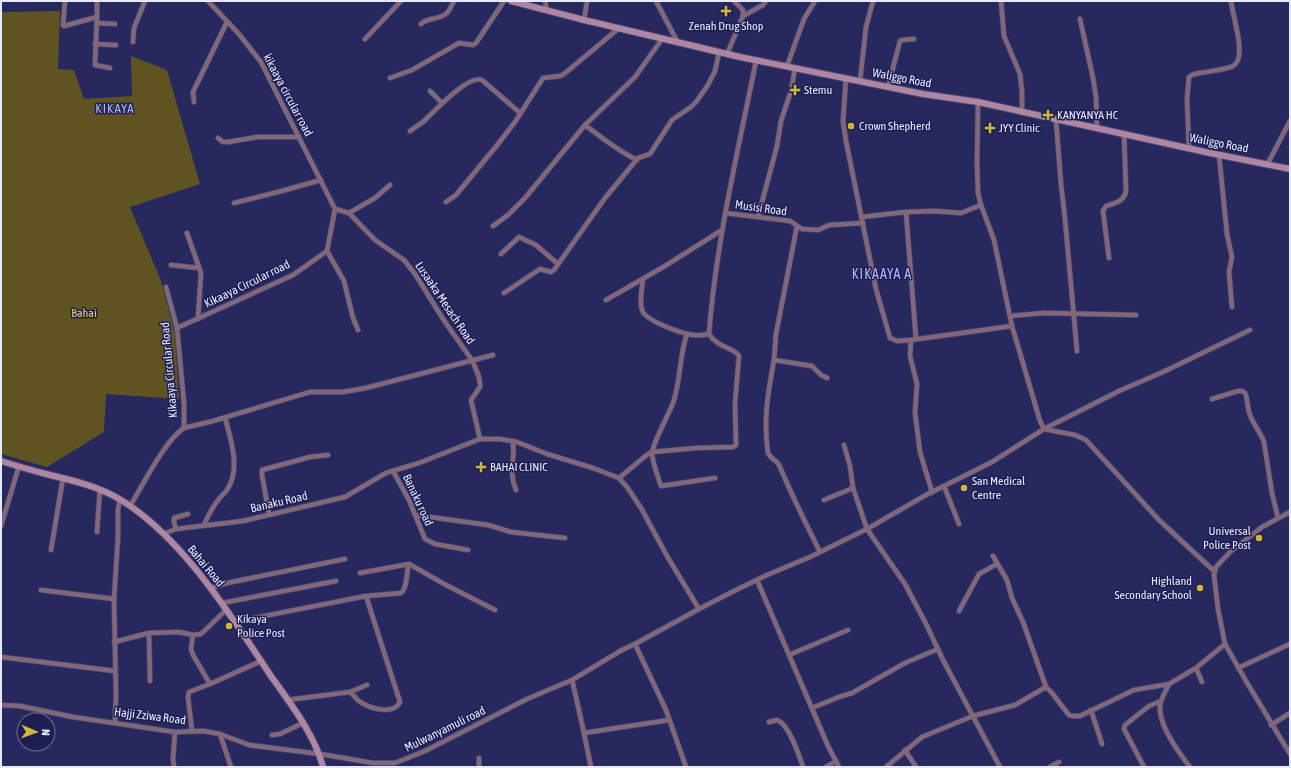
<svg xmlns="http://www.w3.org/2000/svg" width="1291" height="768" font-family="'Asap Condensed',sans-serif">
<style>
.green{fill:#5f5421}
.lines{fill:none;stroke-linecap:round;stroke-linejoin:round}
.street-casing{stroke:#424474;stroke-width:6}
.secondary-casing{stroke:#424474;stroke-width:8}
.street{stroke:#816779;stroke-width:4.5}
.secondary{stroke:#af86a2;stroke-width:6}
.poi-dot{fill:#d0b836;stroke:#1e1e53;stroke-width:1.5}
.labels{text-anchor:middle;stroke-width:3;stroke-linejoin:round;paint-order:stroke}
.poi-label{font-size:12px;fill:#e6eafe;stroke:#1e1e53;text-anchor:start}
.street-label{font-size:12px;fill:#e6eafe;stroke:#1e1e53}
.park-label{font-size:12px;fill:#f1d85b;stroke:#1e1e53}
.neighbourhood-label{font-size:13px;letter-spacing:1px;fill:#b0b9fa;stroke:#1e1e53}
.quarter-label{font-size:14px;letter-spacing:1px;fill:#b0b9fa;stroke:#1e1e53}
</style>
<rect width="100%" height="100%" fill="#27295e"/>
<path class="green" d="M 60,11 L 58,69 L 74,70 L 84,99 L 132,96 L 131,56 L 167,70 L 200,184 L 130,207 L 161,281 L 175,334 L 179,399 L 106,394 L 104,432 L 47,467 L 1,454 L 1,12 Z"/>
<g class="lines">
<g class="street-casing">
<g id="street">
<path d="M 65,1 L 63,25 L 64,26 L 97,17 L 97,1"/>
<path d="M 208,1 L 238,33 L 261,62 L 335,209"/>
<path d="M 545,1 L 547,11"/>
<path d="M 656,1 L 678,43"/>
<path d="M 1001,1 L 1004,36 L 1020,74 L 1022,92 L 1022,111"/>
<path d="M 743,16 L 763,5 L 766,1"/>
<path d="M 97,17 L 95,63 L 95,65 L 110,68"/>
<path d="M 1080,19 L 1093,78 L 1096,97 L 1097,128"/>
<path d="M 584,20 L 587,1"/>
<path d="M 97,23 L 115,24"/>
<path d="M 421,24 C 428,17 440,20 447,13 C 450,10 452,4 454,1"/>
<path d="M 365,39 L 401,1"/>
<path d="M 133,42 L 134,28 L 145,1"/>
<path d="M 95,44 L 116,45"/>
<path d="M 727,54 L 743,16 L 743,10 L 734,1"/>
<path d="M 787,66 L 804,19 L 815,1"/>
<path d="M 390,78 L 412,70 L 459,43 L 473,45 L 476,43 L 504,1"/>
<path d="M 846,78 L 843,121 L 846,141 L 876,289 L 890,338 L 897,341 L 911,340 L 1012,326"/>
<path d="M 860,81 L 866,27 L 873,1"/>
<path d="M 888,87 L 900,41 L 902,40 L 914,39"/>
<path d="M 430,91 L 442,103"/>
<path d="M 194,102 L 193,92 L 227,22"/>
<path d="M 978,102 L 977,164 L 978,193 L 981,205 L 994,240 L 1012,326 L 1040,421 L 1044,429 L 1075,435 L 1086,440 L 1159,520 L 1214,571"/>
<path d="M 1056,120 L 1061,184 L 1065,219 L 1077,351"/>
<path d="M 585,125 C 602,138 618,151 637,160"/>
<path d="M 410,131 C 414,128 419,125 423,122 C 434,112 468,74 482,80 L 520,113"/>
<path d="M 218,138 L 223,142 L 228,142 L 257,137 L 299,137"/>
<path d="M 1189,148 L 1187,99 L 1189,77 L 1194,74 C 1204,72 1225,70 1233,66 C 1248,58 1232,15 1231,1"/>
<path d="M 1219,155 L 1227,234 L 1232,257 L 1229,272 L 1232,307"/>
<path d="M 1268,163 L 1290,121"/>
<path d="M 446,202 L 456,195 L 498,144 L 515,122 L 543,78 L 560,76 L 564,74 L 618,29"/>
<path d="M 234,203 L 278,192 L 321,180"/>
<path d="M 335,209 L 349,213 L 375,240 L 404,260 L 415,274 L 445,322 L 472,360 L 479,377 L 480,384 L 480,387 L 471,400 L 480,439"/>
<path d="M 906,212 L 916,339"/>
<path d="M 349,213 L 375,198 L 390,185"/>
<path d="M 725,213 L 790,221 L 802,229 L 818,230 L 829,225 L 863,223"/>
<path d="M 758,217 L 777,146 L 781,121 L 791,91 L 795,68"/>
<path d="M 862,217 L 906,212 L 934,211 L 961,213 L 981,205"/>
<path d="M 493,226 L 508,215 L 525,198 L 585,125 L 635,77 L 662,39"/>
<path d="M 797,226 L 776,334 L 774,360 L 812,366 L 821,375 L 827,378"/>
<path d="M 187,233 L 201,273 L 198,319"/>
<path d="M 327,251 L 344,281 L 353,318 L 358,330"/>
<path d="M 501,254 L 519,237 L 536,245 L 558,264"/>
<path d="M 1109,258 L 1103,211 L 1106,206 C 1115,203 1123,202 1126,192 L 1124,134"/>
<path d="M 171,265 L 199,268"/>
<path d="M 643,279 C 642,288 639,301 642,310 C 645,321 683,334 694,335 C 699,336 704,335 709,334"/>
<path d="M 504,293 L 540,269 L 551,272 L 554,270 L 605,198 L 638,158 L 650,154 L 672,120 L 691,107 L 696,102 L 708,85 L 715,71 L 719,53"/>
<path d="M 606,300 L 665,266 L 722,230"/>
<path d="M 1010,316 L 1043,313 L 1136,315"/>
<path d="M 177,328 L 293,275 L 327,251 L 335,209"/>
<path d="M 687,334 C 679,356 681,381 673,403 C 669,414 652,444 652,454 C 653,464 658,477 661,486 L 715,478"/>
<path d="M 911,340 L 910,356 L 917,384 L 915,413 L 920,452 L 932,492"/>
<path d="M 774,360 C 768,393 763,419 768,453 C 771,460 778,460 780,467 C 792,496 806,524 820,552"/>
<path d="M 1212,399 L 1238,391 L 1242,391 L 1245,393 C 1248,399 1247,406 1249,412 C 1252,423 1260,431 1264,442 L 1272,493 L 1278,518"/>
<path d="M 184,428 L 213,421 L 310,392 L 343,392 L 366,388 L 493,355"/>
<path d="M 513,441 C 513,446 514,452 513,457 C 512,470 511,478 516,490"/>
<path d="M 844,445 L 850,466 L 853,488 L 867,529 L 905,584 L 925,622 L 943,660 L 1000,767"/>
<path d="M 393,471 L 409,500 L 425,539 L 435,544 L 468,550"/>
<path d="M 619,478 L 648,454 L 652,452 L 696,448 L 733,447 L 736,445 L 735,403 L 739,356 C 734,347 717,348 709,334 C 716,242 738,151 756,61"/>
<path d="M 944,486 L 959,524"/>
<path d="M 824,500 L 853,488"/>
<path d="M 130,506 C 143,485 165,440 184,428 L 184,403 L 177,328 L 166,287"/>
<path d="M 1290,512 L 1262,527 L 1230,552 L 1216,567 L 1214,575 L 1218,609 L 1225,644 L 1246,681 L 1290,754"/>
<path d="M 269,514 L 262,475 L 262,470 L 310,457 L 328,455"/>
<path d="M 415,515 L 488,525 L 511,532 L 565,538"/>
<path d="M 204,525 C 208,516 212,507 219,499 C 221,496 225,493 227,490 C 241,469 231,440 225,418"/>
<path d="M 1,526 L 19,466"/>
<path d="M 176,529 L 174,522 L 174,518 L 188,514"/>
<path d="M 97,532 L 100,489"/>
<path d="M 163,534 L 176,529 L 243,521 L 345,497 L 386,473 L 419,463 L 480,439 L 500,439 L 517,442 L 547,454 L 593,468 L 619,478 L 627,487 L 641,508 L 667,556 L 699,609"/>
<path d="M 51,550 L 63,478"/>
<path d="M 993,556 L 1007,580 L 1012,598 L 1023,622 L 1046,687"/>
<path d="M 360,573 L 409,564 L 446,585 L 495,610"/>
<path d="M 757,580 L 828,746 L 839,767"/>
<path d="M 211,588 L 227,583 L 345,559"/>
<path d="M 41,590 L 114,599"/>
<path d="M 222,603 L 336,581"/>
<path d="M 959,611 L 979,574 L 997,564"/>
<path d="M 234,622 L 366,596 L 401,593 C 408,587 406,573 409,564"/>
<path d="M 149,633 L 150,681"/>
<path d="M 193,635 L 191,649 L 193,655 L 210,684 L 261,661"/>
<path d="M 114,642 L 149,633 L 179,632 L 193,635 L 201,634 L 226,610"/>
<path d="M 635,644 L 699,609 L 734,591 L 767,575 L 810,557 L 867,529 L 926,495 L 992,462 L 1044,429 L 1119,391 L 1163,372 L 1250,330"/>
<path d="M 789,655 L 848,630"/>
<path d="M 1,657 L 115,671"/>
<path d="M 1196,668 L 1202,682"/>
<path d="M 1238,668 L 1290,644"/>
<path d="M 572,680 C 579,709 585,738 591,767"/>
<path d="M 1169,684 C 1166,691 1160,699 1160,707 C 1159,725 1179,753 1190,767"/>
<path d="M 350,692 C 354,695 357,701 362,703 C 372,709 394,715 400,702 L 366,596"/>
<path d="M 287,700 L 350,692 L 367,685"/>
<path d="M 1,705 L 20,706 L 73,717 L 175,732 L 204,731 L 220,734 L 249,745 L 320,754 L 373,763 L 395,763 L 425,751 L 527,699 L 572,680 L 622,650 L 635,644 L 666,710 L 686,767"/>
<path d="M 812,708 L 839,697 L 852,693 L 905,663 L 938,649"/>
<path d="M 1091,710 L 1102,744"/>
<path d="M 115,722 L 116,695 L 114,599 L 118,537 L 118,509 L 120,499"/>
<path d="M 769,722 L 777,720 C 789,724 799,755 803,767"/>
<path d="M 1271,725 L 1290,713"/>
<path d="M 192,731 L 188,697 L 189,692 L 210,684"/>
<path d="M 584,733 L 669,720"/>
<path d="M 220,734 L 231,767"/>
<path d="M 272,735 L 280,734 L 303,723"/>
<path d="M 905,750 L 916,767"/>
<path d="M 174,767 L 173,759 L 175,732"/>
<path d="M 479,767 L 479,758"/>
<path d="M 826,767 L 836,761"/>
<path d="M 886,767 L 922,737 L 973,716 L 1015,705 L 1046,687 L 1052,693 L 1069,715 L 1072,716 L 1080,716 L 1134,690 L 1169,684 L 1196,668 L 1225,644"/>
<path d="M 1050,767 L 1059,762"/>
<path d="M 1144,767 L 1124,729 L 1125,725 L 1149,706 L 1161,701"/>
</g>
</g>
<g class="secondary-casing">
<g id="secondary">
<path d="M 511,1 L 584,20 L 740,57 L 923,94 L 978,102 L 1210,153 L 1290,169"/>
<path d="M 1,461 C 17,466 34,471 50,475 C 75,481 100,487 121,500 C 183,538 231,616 271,676 C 290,703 315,735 323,767"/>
</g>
</g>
<use href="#street" class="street"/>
<use href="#secondary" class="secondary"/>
</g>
<g class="poi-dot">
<path d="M724 5h4v4h4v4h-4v4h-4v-4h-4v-4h4z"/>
<path d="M793 84h4v4h4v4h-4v4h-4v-4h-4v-4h4z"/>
<path d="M1046 109h4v4h4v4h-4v4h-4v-4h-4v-4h4z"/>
<circle cx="851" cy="126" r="4"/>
<path d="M988 122h4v4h4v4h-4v4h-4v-4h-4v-4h4z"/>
<path d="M479 461h4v4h4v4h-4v4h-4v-4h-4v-4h4z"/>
<circle cx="964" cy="488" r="4"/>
<circle cx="1259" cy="538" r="4"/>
<circle cx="1200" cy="588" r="4"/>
<circle cx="229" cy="626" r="4"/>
</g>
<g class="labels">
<g class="poi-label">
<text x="726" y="30" text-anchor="middle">Zenah Drug Shop</text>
<text x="804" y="94">Stemu</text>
<text x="1057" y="119">KANYANYA HC</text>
<text x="859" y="130">Crown Shepherd</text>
<text x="999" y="132">JYY Clinic</text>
<text x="490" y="471">BAHAI CLINIC</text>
<text x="972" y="485">San Medical<tspan x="972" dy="14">Centre</tspan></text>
<text x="1251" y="535" text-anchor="end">Universal<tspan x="1251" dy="14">Police Post</tspan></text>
<text x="1192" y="585" text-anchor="end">Highland<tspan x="1192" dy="14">Secondary School</tspan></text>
<text x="237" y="623">Kikaya<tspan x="237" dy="14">Police Post</tspan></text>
</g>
<g class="street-label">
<text transform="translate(902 78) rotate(11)" y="4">Waliggo Road</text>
<text transform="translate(288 95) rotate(62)" y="4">kikaaya circular road</text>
<text transform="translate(1219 143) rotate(11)" y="4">Waliggo Road</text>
<text transform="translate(761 208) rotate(8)" y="4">Musisi Road</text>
<text transform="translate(247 284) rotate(-26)" y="4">Kikaaya Circular road</text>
<text transform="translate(445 303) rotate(56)" y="4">Lusaaka Mesach Road</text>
<text transform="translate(169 370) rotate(-95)" y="4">Kikaaya Circular Road</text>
<text transform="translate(418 500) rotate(65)" y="4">Banaku road</text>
<text transform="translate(279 502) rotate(-13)" y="4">Banaku Road</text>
<text transform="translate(206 566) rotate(50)" y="4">Bahai Road</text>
<text transform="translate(150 716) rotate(7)" y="4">Hajji Zziwa Road</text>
<text transform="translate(445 729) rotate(-26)" y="4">Mulwanyamuli road</text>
</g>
<g class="park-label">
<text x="84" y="317">Bahai</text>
</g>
<g class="neighbourhood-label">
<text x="115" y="113">KIKAYA</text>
</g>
<g class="quarter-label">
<text x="882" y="279">KIKAAYA A</text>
</g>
</g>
<rect width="1291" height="768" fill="none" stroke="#e6eafe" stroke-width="4"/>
<g transform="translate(36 732) rotate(92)"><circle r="19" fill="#1e1e53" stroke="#6e7097"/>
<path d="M0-3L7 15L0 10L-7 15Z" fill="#d0b836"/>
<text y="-6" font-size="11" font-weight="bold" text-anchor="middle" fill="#e6eafe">N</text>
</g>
</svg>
